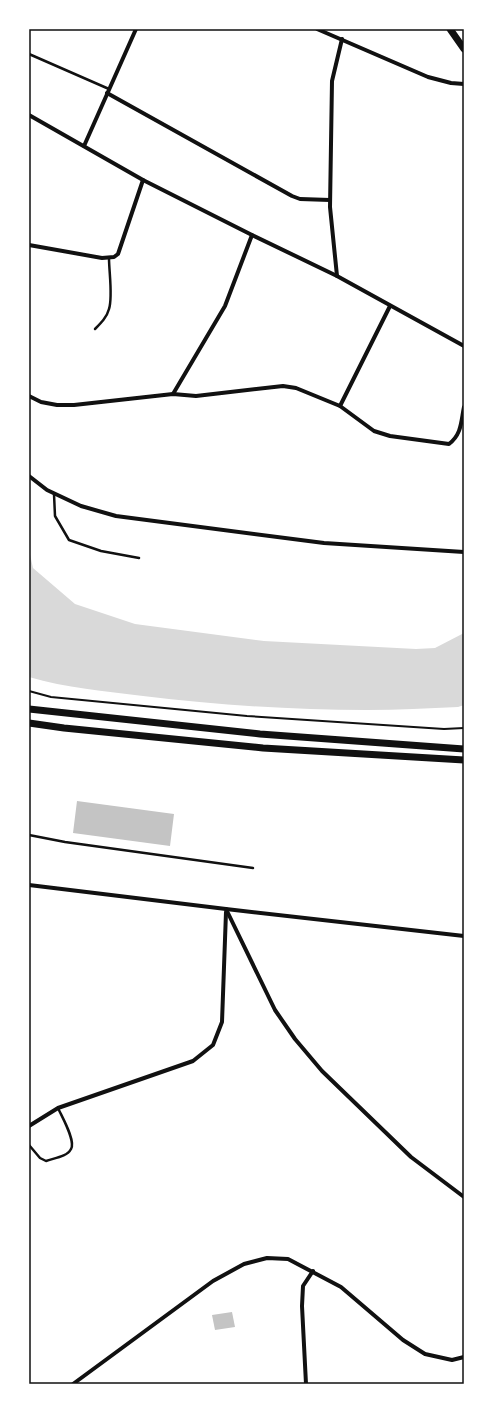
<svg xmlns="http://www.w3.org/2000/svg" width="493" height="1413" font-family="Helvetica,sans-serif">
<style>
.water{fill:#d9d9d9}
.building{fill:#c4c4c4}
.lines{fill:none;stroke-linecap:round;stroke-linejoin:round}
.path{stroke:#111;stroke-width:2}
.service{stroke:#111;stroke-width:2.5}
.minor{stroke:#111;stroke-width:4}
.tertiary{stroke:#111;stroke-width:7}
.neatline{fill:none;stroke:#111;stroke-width:1.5}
</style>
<rect width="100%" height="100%" fill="#fff"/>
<path class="water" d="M 29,550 L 33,568 L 75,604 L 135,624 L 264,641 L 416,649 L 435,648 L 464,633 L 464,705 L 458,707 C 428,708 398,710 367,710 C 292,710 217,705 143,696 C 105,691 66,688 29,677 Z"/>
<g class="building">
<path d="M 77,801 L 174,814 L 170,846 L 73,833 Z"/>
<path d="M 232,1312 L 235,1327 L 215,1330 L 212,1315 Z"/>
</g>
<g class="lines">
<path class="path" d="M 29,691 L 51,697 L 247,716 L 444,729 L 464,728"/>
<g class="service">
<path d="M 29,54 L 109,89"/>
<path d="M 95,329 C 101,323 107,317 109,309 C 113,297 109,272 109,258"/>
<path d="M 54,494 L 55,516 L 69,540 L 101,551 L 139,558"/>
<path d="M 29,835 L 65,842 L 253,868"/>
<path d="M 29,1145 L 40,1158 L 46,1161 C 54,1158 67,1157 71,1149 C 76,1141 62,1117 58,1108"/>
</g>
<g class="minor">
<path d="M 317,29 L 428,77 L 451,83 L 464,84"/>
<path d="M 107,93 L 292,196 L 300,199 L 330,200"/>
<path d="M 29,115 L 143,180 L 252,235 L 337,276 L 464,346"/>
<path d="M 84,146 L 136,29"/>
<path d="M 29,245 L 102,258 L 114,257 L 118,254 L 143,180"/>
<path d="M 337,276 L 330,207 L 332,81 L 342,39"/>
<path d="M 173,394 L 225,306 L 252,235"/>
<path d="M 29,396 L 41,402 L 57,405 L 74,405 L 173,394 L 196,396 L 283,386 L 296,388 L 340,406 L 374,431 L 390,436 L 449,444 C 462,434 461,421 464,407"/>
<path d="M 340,406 L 390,306"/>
<path d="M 29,476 L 47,490 L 81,506 L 116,516 L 324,543 L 464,552"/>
<path d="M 29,885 L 226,909 L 464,936"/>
<path d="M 226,909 L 275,1010 L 295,1039 L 322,1071 L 411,1157 L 464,1197"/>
<path d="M 29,1126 L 58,1108 L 193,1061 L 213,1045 L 222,1022 L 226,912"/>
<path d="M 73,1384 L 213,1281 L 244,1264 L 267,1258 L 288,1259 L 341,1287 L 403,1340 L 425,1354 L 452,1360 L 464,1357"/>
<path d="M 306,1384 L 302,1306 L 303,1286 L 313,1271"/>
</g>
<g class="tertiary">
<path d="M 450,29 L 464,49"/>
<path d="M 29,709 L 260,734 L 464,749"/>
<path d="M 29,723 L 64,728 L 263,748 L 464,760"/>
</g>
</g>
<rect width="493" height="1413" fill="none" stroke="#ffffff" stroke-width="60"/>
<rect x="30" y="30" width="433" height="1353" class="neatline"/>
</svg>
